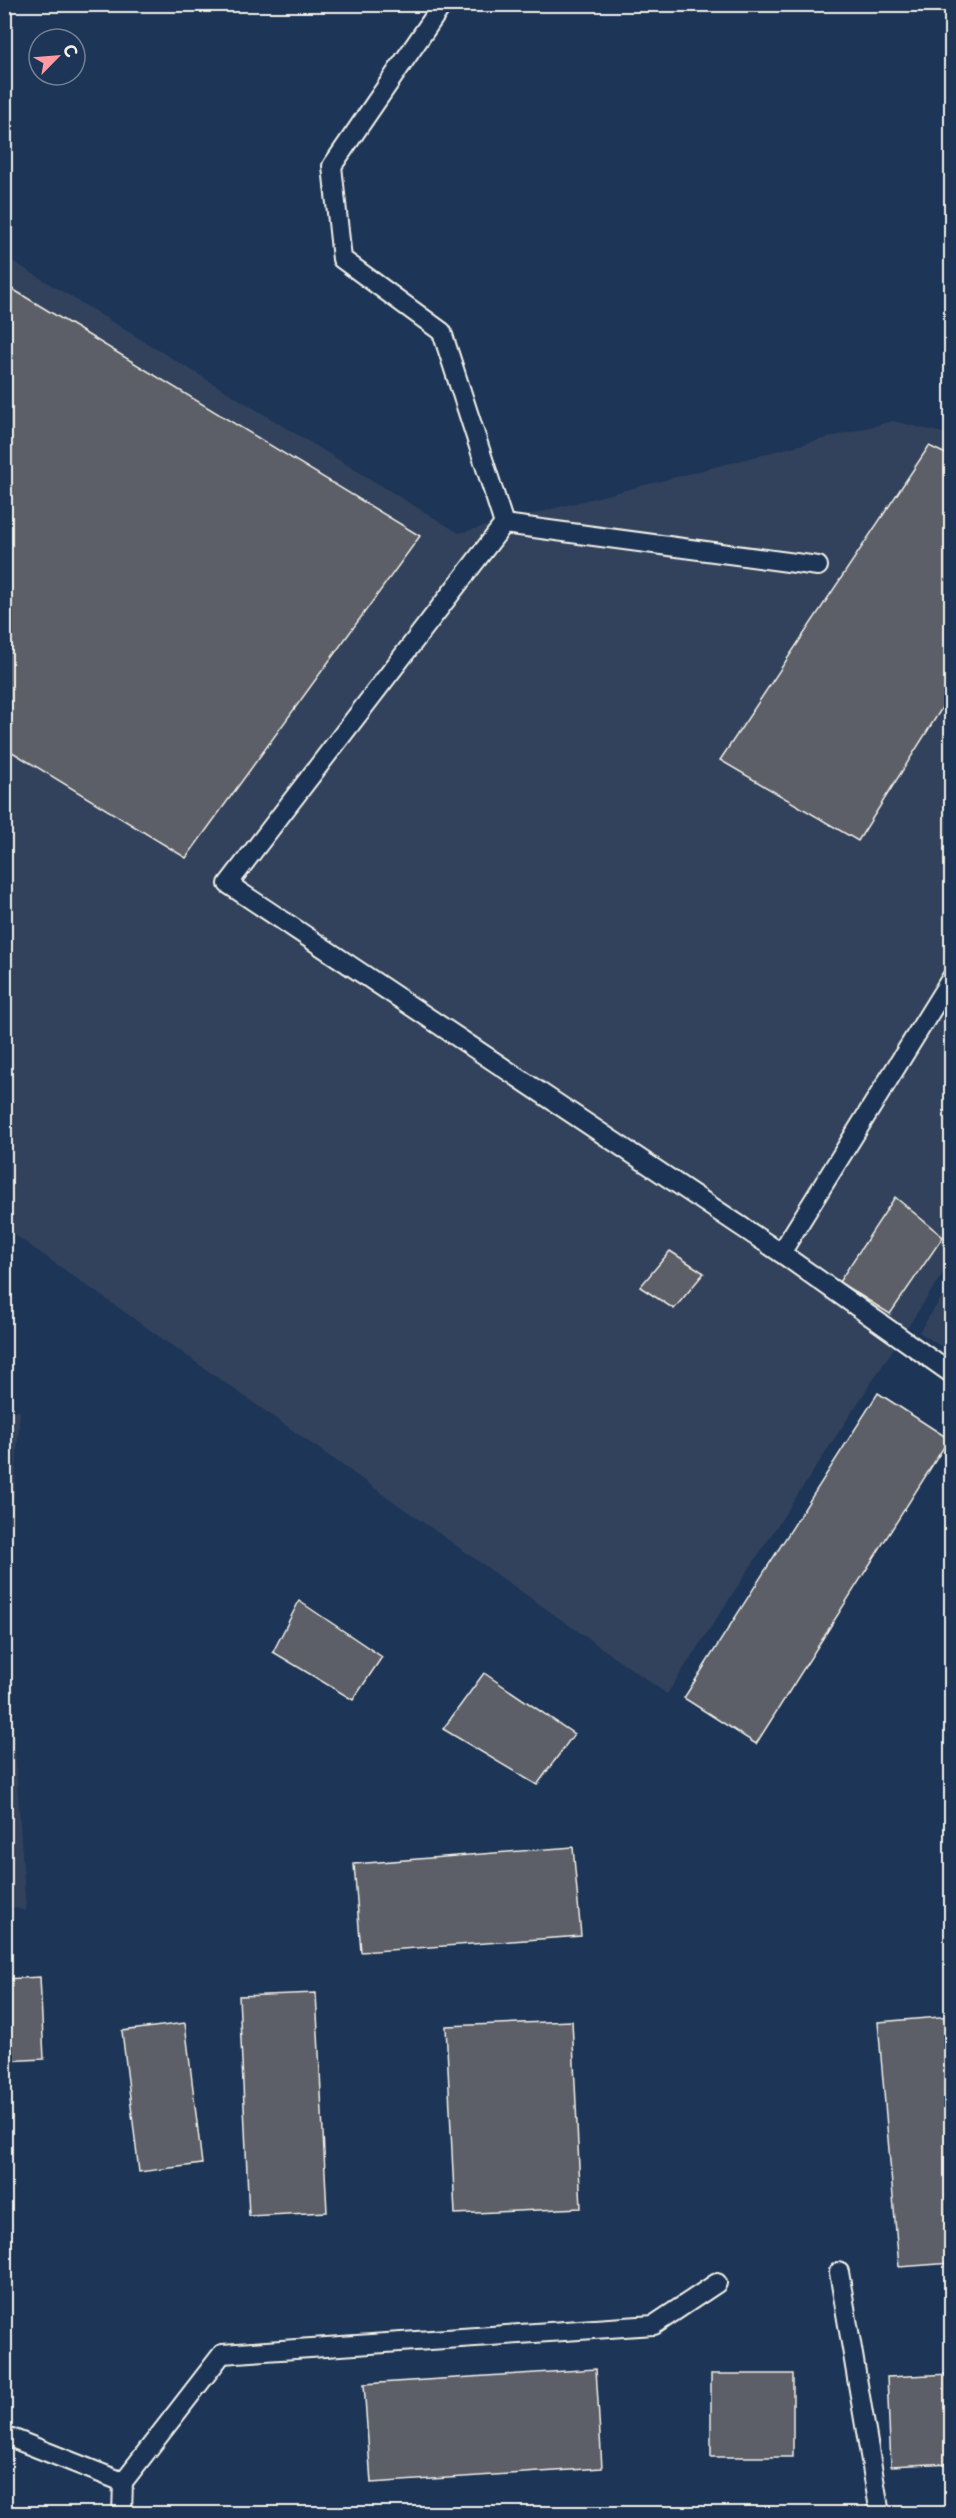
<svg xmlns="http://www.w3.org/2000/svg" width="956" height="2518" font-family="'Playpen Sans',sans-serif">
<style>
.built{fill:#30425c}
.building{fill:#5d5f67;stroke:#f4f1e8;stroke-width:1.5}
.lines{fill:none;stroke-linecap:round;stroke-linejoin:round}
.service-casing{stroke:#f4f1e8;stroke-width:22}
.service{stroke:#1d3557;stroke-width:18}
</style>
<rect width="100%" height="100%" fill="#1d3557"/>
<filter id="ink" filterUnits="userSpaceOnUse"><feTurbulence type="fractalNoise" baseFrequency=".0167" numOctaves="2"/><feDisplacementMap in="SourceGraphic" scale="12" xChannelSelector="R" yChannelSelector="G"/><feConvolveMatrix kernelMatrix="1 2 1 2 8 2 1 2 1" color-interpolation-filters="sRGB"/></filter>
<g filter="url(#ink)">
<g class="built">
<path d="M 4,256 L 459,533 L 893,421 L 951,435 L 951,1261 L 667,1694 L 5,1228 Z"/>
<path d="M 951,1283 L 951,1353 L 919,1332 Z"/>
<path d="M 20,1410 L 6,1617 L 26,1911 L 4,1905 L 4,1414 Z"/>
</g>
<g class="building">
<path d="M 4,284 L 420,536 L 186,858 L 4,747 Z"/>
<path d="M 929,446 L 952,457 L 952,692 L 858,841 L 720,760 Z"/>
<path d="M 895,1197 L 943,1237 L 890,1314 L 839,1282 Z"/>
<path d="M 670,1251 L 704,1273 L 674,1309 L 640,1287 Z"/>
<path d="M 878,1393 L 949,1439 L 756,1744 L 684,1698 Z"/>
<path d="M 299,1601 L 382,1657 L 353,1700 L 273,1652 Z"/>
<path d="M 484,1673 L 574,1734 L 537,1785 L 443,1729 Z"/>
<path d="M 573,1847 L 581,1936 L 361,1952 L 354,1864 Z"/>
<path d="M 40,1977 L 44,2059 L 4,2061 L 4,1979 Z"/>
<path d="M 316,1993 L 327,2212 L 249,2216 L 239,1996 Z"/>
<path d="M 952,2016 L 952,2263 L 899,2267 L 878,2022 Z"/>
<path d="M 572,2021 L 581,2208 L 455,2214 L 446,2026 Z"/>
<path d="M 185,2023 L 202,2164 L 139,2172 L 122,2031 Z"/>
<path d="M 596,2369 L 602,2468 L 371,2483 L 364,2384 Z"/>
<rect x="711" y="2374" width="82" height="83"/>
<path d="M 952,2374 L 952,2463 L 891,2466 L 887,2377 Z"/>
</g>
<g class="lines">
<g class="service-casing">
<g id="service">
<path d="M 443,4 L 332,166 L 342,259 L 442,332 L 504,524 L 818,566"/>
<path d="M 504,524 L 228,884 L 781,1253 L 952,1374"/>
<path d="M 781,1253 L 952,977"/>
<path d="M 839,2272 L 880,2514"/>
<path d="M 4,2435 L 123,2482"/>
<path d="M 122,2514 L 123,2482 L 222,2354 L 654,2325 L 717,2283"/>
</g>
</g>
<use href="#service" class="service"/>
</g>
</g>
<rect width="956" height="2518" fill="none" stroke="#1d3557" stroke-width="24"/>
<rect x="12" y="12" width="932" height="2494" fill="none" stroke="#f4f1e8" stroke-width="2" filter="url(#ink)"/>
<g transform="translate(57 57) rotate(65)"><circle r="28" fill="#1d3557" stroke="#738091" stroke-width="1.5"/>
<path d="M0-4.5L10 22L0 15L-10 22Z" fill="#ff9aa2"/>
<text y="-9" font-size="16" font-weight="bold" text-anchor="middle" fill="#f4f1e8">С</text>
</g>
</svg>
